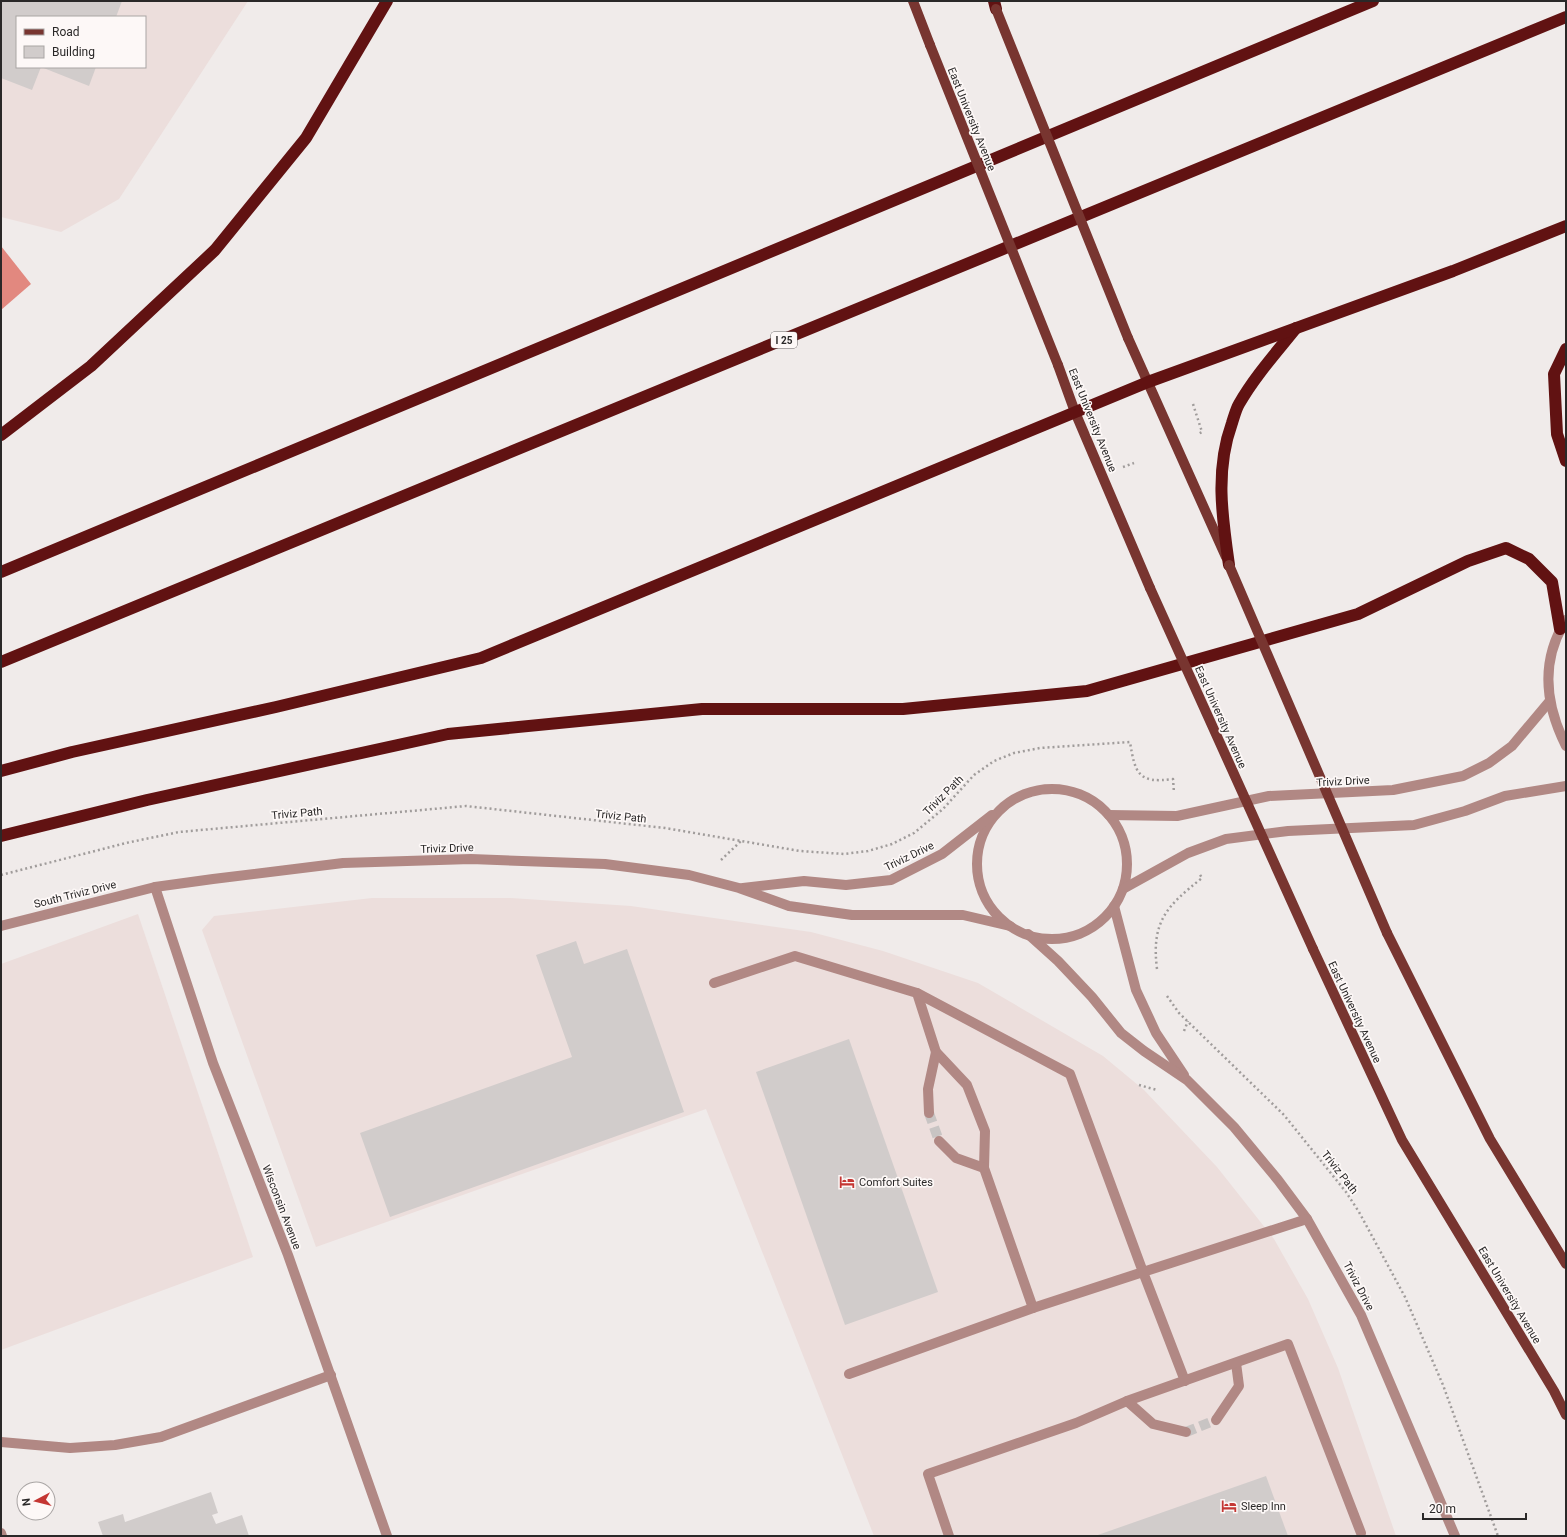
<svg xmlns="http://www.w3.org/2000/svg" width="1567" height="1537" font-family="Roboto,sans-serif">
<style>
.built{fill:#ecdedc;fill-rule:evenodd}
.water{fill:#e2887f}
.building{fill:#d1cccb}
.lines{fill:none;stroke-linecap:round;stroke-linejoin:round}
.minor-tunnel{stroke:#c8c4c3;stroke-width:10;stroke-dasharray:10 5;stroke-linecap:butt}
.path{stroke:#a09c9b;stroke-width:2.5;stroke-dasharray:2 3;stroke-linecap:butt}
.minor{stroke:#b18884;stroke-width:10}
.major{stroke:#783530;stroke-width:10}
.highway{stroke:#611212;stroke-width:12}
.major-bridge{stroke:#783530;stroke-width:10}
.labels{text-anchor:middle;stroke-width:3.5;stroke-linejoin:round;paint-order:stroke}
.shield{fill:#fdf8f7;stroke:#696666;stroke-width:1}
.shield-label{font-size:10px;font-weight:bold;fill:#2a2828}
.street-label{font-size:11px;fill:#2a2828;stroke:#fdf8f7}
.poi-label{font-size:11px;fill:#2a2828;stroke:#fdf8f7;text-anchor:start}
</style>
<rect width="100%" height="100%" fill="#f0ebea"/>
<g class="built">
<path d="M 1,1 L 248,1 L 119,199 L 61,232 L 1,217 ZM 17,17 L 145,17 L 145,67 L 17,67 Z"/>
<path d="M 372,898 L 511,898 L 631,906 L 811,932 L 883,951 L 978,983 L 1103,1056 L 1144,1090 L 1217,1167 L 1274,1239 L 1308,1299 L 1338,1368 L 1396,1536 L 874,1536 L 706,1109 L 316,1247 L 202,930 L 214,916 Z"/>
<path d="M 138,914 L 253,1257 L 1,1350 L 1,964 Z"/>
</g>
<path class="water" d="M 1,246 L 31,284 L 1,310 Z"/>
<g class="building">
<path d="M 1,1 L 122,1 L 116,17 L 17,17 L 17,67 L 41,67 L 32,90 L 1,78 Z"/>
<path d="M 41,67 L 96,67 L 89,86 Z"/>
<path d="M 576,941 L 584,964 L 627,949 L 684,1112 L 390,1217 L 360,1133 L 572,1057 L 536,955 Z"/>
<path d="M 849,1039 L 938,1292 L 845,1325 L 756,1072 Z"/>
<path d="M 1266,1476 L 1288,1536 L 1095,1536 Z"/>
<path d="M 211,1492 L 218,1513 L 212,1515 L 216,1524 L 242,1515 L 249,1536 L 103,1536 L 98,1522 L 123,1514 L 125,1522 Z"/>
</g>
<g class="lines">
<g class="minor-tunnel">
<path d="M 929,1113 L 939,1141"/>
<path d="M 1186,1432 L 1216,1420"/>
</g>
<g class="path">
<path d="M 1193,404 L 1202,432 L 1198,434"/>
<path d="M 1123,467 L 1134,463"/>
<path d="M 721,860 L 741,841"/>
<path d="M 1,875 L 126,843 L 179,832 L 466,806 L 665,828 L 800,851 L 844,854 L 868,851 L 892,844 L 914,833 L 943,809 L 974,775 L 994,761 L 1014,753 L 1040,748 L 1130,742 C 1135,773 1138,784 1173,779 L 1174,793"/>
<path d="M 1157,969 C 1151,921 1167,906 1202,878 L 1199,873"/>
<path d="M 1167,996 L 1179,1013 L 1284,1115 L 1346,1192 L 1359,1212 L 1405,1297 L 1443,1385 L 1498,1536"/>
<path d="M 1184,1031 L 1188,1021"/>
<path d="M 1139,1085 L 1157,1090"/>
</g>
<g class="minor">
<path d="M 1566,620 C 1540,661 1545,704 1566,746"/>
<circle cx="1052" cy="864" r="75"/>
<path d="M 1109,815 L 1177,816 L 1269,796 L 1393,790 L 1463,776 L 1489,763 L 1512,746 L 1549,702"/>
<path d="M 155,887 L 213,1063 L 288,1255 L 387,1536"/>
<path d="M 743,888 L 804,881 L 846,885 L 891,880 L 942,854 L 992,815"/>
<path d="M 1123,889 L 1188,853 L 1226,839 L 1288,831 L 1414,825 L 1465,811 L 1505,796 L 1566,786"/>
<path d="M 1114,906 L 1136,990 L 1156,1033 L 1184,1075"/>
<path d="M 1,926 L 155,887 L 213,879 L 343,863 L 471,859 L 605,864 L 689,875 L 739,888 L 789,906 L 852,915 L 963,915 L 1010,926"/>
<path d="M 1028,934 L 1058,961 L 1092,997 L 1121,1033 L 1144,1051 L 1187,1080 L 1234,1127 L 1278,1180 L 1307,1219 L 1361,1315 L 1455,1536"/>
<path d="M 714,983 L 795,956 L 917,993 L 936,1052 L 967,1085 L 985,1131 L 984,1168 L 1033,1308"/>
<path d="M 929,1113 L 928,1089 L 936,1052"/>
<path d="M 939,1141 L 956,1158 L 984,1168"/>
<path d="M 849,1374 L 1033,1308 L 1143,1272 L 1070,1074 L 917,993"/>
<path d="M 1185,1381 L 1143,1272 L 1307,1219"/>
<path d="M 1127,1401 L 1153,1424 L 1186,1432"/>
<path d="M 1216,1420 L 1239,1386 L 1236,1363"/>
<path d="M 1,1442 L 70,1448 L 115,1445 L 161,1437 L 331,1375"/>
<path d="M 1,1533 L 2,1536"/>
<path d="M 949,1536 L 928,1474 L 1076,1423 L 1127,1401 L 1288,1344 L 1361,1533"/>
</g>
<g class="major">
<path d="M 913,1 L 930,45"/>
<path d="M 1128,338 L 1226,557"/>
<path d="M 1058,365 L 1075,412 L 1150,588"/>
<path d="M 1387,933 L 1490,1139 L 1566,1264"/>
<path d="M 1313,949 L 1402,1140 L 1554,1391 L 1566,1415"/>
</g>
<g class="highway">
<path d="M 994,1 L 996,9"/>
<path d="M 1566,349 L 1554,374 L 1557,434 L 1566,461"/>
<path d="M 1,435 L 91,366 L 215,250 L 306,138 L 387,1"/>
<path d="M 1229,565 C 1222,516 1215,470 1232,423 C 1234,417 1236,409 1239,404 C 1255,376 1276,353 1296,328"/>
<path d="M 1,572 L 1373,1"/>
<path d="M 1,662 L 1566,17"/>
<path d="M 1,771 L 72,752 L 276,707 L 481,658 L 1148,382 L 1453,271 L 1566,226"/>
<path d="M 1,836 L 147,800 L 448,734 L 702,709 L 903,709 L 1087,691 L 1358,614 L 1468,561 L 1506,548 L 1529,559 L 1552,582 L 1560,629"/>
</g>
<g class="major-bridge">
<path d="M 996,9 L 1128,338"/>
<path d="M 930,45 L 1058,365"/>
<path d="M 1229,565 L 1387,933"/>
<path d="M 1150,588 L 1313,949"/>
</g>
</g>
<defs>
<g id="hotel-bare" transform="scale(1.2)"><path d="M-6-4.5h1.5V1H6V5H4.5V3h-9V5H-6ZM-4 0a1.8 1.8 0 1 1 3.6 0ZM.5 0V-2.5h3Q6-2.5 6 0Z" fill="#c43633" stroke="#fdf8f7" stroke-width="2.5" paint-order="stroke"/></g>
</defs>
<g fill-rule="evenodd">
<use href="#hotel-bare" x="847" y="1182"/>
<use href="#hotel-bare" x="1229" y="1506"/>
</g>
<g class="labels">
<rect class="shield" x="771" y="332" width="26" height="16" rx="3"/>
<g class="shield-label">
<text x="784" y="344">I 25</text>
</g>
<g class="street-label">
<text transform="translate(972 119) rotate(68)" y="4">East University Avenue</text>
<text transform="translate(1093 420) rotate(68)" y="4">East University Avenue</text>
<text transform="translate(1221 717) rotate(66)" y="4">East University Avenue</text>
<text transform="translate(1343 781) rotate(-3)" y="4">Triviz Drive</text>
<text transform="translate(943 795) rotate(-45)" y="4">Triviz Path</text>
<text transform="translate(297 813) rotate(-5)" y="4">Triviz Path</text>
<text transform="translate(621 816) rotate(6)" y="4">Triviz Path</text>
<text transform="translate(447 848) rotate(-2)" y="4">Triviz Drive</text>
<text transform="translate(909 856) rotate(-26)" y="4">Triviz Drive</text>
<text transform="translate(75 894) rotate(-14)" y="4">South Triviz Drive</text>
<text transform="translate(1355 1012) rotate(65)" y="4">East University Avenue</text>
<text transform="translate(1340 1172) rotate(52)" y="4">Triviz Path</text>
<text transform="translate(282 1207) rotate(69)" y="4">Wisconsin Avenue</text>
<text transform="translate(1359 1286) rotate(62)" y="4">Triviz Drive</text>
<text transform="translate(1510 1295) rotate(59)" y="4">East University Avenue</text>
</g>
<g class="poi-label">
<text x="859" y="1186">Comfort Suites</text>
<text x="1241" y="1510">Sleep Inn</text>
</g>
</g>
<rect width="1567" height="1537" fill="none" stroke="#2a2828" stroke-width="4"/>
<rect x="16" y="16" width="130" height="52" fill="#fdf8f7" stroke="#a9a5a4"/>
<rect x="24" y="29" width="20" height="6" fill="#783530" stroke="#a9a5a4"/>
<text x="52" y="36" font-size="12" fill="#2a2828">Road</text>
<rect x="24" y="46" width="20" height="12" fill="#d1cccb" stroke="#a9a5a4"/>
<text x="52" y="56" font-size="12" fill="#2a2828">Building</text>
<g transform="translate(36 1501) rotate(263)"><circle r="19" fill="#fdf8f7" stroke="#a9a5a4"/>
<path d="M0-3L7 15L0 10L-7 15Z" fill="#c43633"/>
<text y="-6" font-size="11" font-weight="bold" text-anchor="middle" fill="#2a2828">N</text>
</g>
<path d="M1423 1513v6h103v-6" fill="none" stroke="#2a2828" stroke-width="2"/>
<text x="1429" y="1513" font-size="12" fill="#2a2828" stroke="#fdf8f7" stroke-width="3" paint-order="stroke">20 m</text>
</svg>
